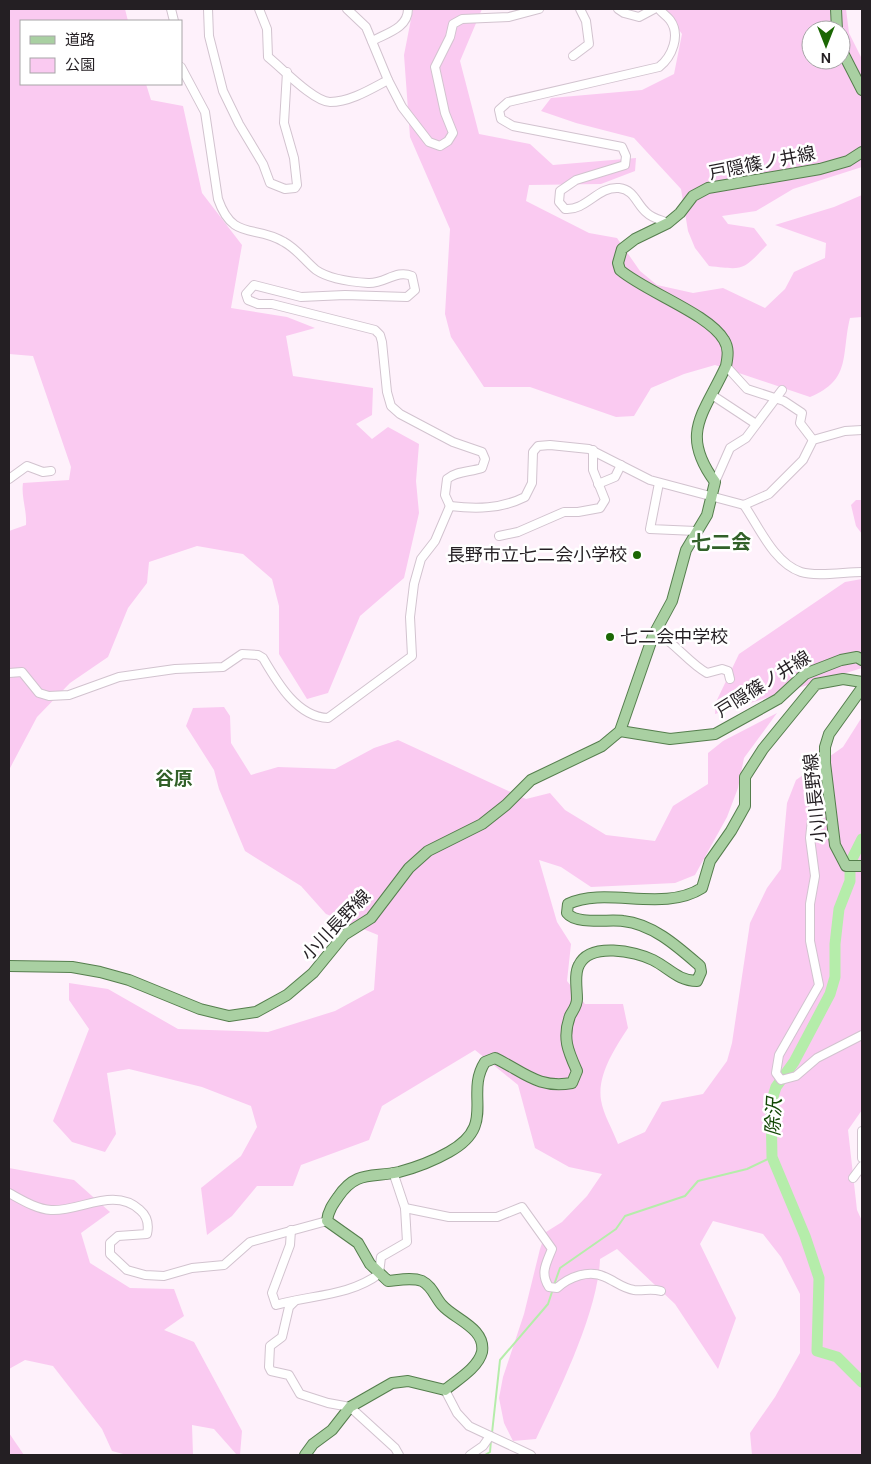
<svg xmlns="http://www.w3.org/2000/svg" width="871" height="1464" font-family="'DM Sans','Noto Sans JP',sans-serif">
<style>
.green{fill:#facaf1;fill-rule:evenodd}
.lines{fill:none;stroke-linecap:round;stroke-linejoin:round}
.stream{stroke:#b5edaa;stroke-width:2}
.river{stroke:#b5edaa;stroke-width:11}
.minor-casing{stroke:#d2c3cf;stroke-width:10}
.major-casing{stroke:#557e4d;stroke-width:12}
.minor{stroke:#fff;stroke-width:8}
.major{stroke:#a9d0a2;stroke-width:10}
.poi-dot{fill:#1b6704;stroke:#fff;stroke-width:2}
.labels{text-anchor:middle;stroke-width:5;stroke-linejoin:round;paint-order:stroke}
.street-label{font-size:18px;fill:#241f23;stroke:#fff}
.poi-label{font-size:18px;fill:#241f23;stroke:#fff;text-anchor:end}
.neighbourhood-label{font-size:19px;font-weight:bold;fill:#326129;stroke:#fff}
.water-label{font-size:19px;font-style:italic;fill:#134806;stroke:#fff}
.quarter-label{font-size:20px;font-weight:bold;fill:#326129;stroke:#fff}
</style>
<rect width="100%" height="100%" fill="#fef1fb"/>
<g class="green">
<path d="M 9,9 L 125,9 L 128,21 L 21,21 L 21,84 L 146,84 L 151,100 L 183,106 L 202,193 L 242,245 L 231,308 L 287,317 L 315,328 L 286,336 L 293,376 L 373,388 L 372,415 L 356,424 L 372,439 L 388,427 L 419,444 L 416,481 L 419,513 L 404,578 L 360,616 L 328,693 L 307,699 L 279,654 L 279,606 L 272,579 L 243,554 L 197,546 L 149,562 L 147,583 L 128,608 L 108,657 L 70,683 L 37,717 L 9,770 L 9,531 L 26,525 C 27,510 21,497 23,483 L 69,480 L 71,467 L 33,356 L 9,354 Z"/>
<path d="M 413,9 L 482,9 L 460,61 L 479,134 L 530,144 L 553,165 L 636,158 L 635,171 L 601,184 L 529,185 L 526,201 L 589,233 L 617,238 L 640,271 L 657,285 L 693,293 L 723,288 L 765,308 L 785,289 L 794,272 L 825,258 L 826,243 L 775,225 L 834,207 L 862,195 L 862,317 L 850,318 C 841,354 852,380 810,397 L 715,365 L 684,374 L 651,388 L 634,416 L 616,417 L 530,387 L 484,387 L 451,337 L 445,314 L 450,229 L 410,137 L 404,55 Z"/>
<path d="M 664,9 L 846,9 L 849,33 L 862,59 L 862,167 L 793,189 L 756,211 L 722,216 L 728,224 L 754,228 L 767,245 C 742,271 744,270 709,266 L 695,248 L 688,231 L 681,189 L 634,138 L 576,123 L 541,111 L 551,98 L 642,90 L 674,74 L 682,34 ZM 811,30 L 841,30 L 841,60 L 811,60 Z"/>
<path d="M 856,500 L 862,500 L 862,534 L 856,526 L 851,505 Z"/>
<path d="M 862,579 L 862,668 L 715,714 L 716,702 L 739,654 L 845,582 Z"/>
<path d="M 224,707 L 230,716 L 231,743 L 251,775 L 278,767 L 335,769 L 374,748 L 398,740 L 526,799 L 550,793 L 565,810 L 606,835 L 655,841 L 673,806 L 708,784 L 708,753 L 723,741 L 777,713 L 744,758 L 738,788 L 727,817 L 695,875 L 675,883 L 591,887 L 561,867 L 539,860 L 557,922 L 571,944 L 567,981 L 585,1004 L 623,1004 L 628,1028 C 615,1048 597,1075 601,1100 C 603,1114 613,1130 618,1144 L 645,1132 L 662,1102 L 703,1094 L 727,1061 L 732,1043 L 750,923 L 767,888 L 781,869 L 787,803 L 796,780 L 843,747 L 862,717 L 862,1110 L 848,1130 L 857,1210 L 862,1221 L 862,1455 L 752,1455 L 750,1433 L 775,1397 L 800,1353 L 800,1294 L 781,1257 L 763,1234 L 713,1221 L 700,1244 L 736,1318 L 718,1369 L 675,1304 L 617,1249 L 600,1259 C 598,1312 559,1391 536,1439 L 513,1441 L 504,1423 L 499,1398 L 503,1377 L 524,1314 L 540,1249 L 546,1232 L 562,1222 L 587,1196 L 602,1174 L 569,1167 L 535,1148 L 518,1085 L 475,1050 L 382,1106 L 369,1140 L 301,1165 L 293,1186 L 257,1186 L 232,1216 L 207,1235 L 201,1188 L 241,1156 L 257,1127 L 251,1106 L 202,1087 L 129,1069 L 107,1073 L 116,1134 L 105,1152 L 72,1142 L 53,1121 L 89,1029 L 69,1000 L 69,983 L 108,989 L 178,1029 L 268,1032 L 335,1011 L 374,990 L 378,935 L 326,914 L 301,886 L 245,851 L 219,789 L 214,770 L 186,726 L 193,708 Z"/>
<path d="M 9,1168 L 74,1180 L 110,1212 L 81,1233 L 90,1263 L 130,1288 L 174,1289 L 184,1316 L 164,1330 L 194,1342 L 242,1431 L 240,1455 L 237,1455 L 214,1429 L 192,1425 L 193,1455 L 127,1455 L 112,1451 L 102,1429 L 53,1366 L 25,1360 L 9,1369 Z"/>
<path d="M 9,1433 L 24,1455 L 9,1455 Z"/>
</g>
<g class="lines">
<g class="stream">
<path d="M 554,1285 L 560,1268 L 616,1229 L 625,1216 L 685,1196 L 698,1181 L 747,1169 L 772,1157"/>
<path d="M 492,1433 L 500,1360 L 548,1304 L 553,1289"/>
<path d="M 485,1455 L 490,1452 L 491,1440"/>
</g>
<path class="river" d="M 862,839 L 850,863 L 850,881 L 839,909 L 835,944 L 835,977 L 830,994 L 794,1062 L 776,1087 L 771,1103 L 772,1157 L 805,1236 L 819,1278 L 817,1351 L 837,1357 L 862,1382"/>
<g class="minor-casing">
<g id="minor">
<path d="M 171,9 L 174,21"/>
<path d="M 208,9 L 209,36 L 223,91 L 239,124 L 263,164 L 270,183 L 285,189 L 295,188 L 297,185 L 294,158 L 284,123 L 287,72"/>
<path d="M 259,9 L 267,29 L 268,57 C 282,68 314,102 330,102 C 350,102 371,89 388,80"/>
<path d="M 347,9 L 366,27 L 388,80 L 402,107 L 429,142 L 440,146 L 448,141 L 453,133 L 445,113 L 435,67 L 450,37 L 453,24 L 462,19 L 509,17 L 539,9"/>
<path d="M 618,9 L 624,13 L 639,17 L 654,9"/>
<path d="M 659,9 C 662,13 667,16 670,20 C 681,35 672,57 659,67 L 508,102 L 499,110 L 501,119 L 513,126 L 622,147 L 626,156 L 625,165 L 576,180 L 560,191 L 559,202 L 565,209 C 586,211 598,186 619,188 C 635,190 636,204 647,213 C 652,218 661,220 668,223"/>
<path d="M 372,41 C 387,33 408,28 408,9"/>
<path d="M 573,56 L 589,44 L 586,21 L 580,9"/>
<path d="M 181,67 L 205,112 L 218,199 C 233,242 255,224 284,242 C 297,249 305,261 316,270 C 329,279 353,282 368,283 C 385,284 396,269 412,276 L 415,290 L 407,297 L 345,295 L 301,297 L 254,285 L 246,294 L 248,300 L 258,304 L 272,304 L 375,330 L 380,335 L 382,342 L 387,392 L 391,406 L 400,414 L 453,442 L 482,452 L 485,459 L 482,468 C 471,472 456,471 447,479 L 445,495 L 450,506"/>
<path d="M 726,366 L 747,389 L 784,401 L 802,413 L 800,423 L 813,440"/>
<path d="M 712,395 L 756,424"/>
<path d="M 9,479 L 27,466 L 43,472 L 51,471"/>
<path d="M 715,482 L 730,448 L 746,438 L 782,390"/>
<path d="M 659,483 L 650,529 L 696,531"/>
<path d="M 598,484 L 615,477 L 621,465"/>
<path d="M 744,505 C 759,527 774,563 801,572 C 816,577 845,572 862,572"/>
<path d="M 450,506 C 476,509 501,509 525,497 L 532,483 L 533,452 L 538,446 L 550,445 L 589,449 L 650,480 L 744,505 L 769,494 L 803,460 L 813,440 L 845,431 L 862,430"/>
<path d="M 499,536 L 518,532 L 564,512 L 578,512 L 600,508 L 605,500 L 593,470 L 593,450"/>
<path d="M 656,632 C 675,643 690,664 707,673 L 722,669 L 728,671 L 730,679"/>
<path d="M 9,673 L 22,672 L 39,693 L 49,696 L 69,695 L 119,677 L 175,669 L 223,667 L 242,654 L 258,655 L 263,658 C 277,682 297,717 328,718 L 412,656 L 410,617 L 414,584 L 421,559 L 435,541 L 450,506"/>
<path d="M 825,763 L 817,773 L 810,838 L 815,876 L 810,904 L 810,941 L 819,985 L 779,1055 L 776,1073 L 781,1080 L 796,1076 L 817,1058 L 862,1035"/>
<path d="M 862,1131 L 862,1158"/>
<path d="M 853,1178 L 862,1166"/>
<path d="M 9,1193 C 22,1200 36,1209 51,1210 C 80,1212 114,1186 140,1210 C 147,1216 149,1225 147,1234 L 118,1236 L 110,1243 L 110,1254 L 127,1270 L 145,1275 L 164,1276 L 192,1268 L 224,1265 L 250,1242 L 327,1221"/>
<path d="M 405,1208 L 449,1217 L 497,1217 L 522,1207 L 552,1249 C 546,1264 540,1273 549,1287 L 557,1288 C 569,1277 589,1269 605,1277 C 615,1281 622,1288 634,1290 C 644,1291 651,1288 661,1291"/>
<path d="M 291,1230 L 290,1245 L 272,1293 L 276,1305 C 310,1295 350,1296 379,1274 L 381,1257 L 407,1242 L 405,1208 L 393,1172"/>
<path d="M 295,1301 L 289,1307 L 282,1337 L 270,1346 L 269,1367 L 271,1371 L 289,1375 L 300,1394 L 328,1403 L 350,1407 L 395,1448 L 399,1455"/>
<path d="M 445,1390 L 457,1413 L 469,1426 L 531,1455"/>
<path d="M 470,1455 L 483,1446 L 490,1436"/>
</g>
</g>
<g class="major-casing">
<g id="major">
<path d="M 836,9 L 837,30"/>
<path d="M 841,49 L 862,90"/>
<path d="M 862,688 L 829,734 L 825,747 L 825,763 L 835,845 L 846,866 L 862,866"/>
<path d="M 620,731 L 670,739 L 715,734 L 778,699 L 805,674 L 841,660 L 857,657 L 862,660"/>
<path d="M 9,966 L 72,967 L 100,972 L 129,980 L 200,1009 L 229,1016 L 256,1012 L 287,995 L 313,973 L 344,935 L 371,918 L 409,868 L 428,851 L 482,824 L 506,805 L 531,780 L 602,746 L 620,731 L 653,636 L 672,601 L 686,550 L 707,515 L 715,482 C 679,433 704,414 726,366 C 728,356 729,348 724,340 C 709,314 646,292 620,270 L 618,263 L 622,249 L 635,239 L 668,223 L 680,213 L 693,196 L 708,188 L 820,169 L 848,161 L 862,152"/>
<path d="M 305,1455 L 313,1444 L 332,1430 L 350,1407 L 392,1383 L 408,1381 L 445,1390 C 457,1380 478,1368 482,1352 C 486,1328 454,1319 442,1305 C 435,1297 432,1286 422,1281 C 412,1277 399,1280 388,1281 L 370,1264 L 358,1243 L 327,1221 C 328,1211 333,1204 338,1197 C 356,1170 372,1178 399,1172 C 414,1168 435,1160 449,1152 C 498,1125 464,1095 485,1062 L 495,1058 C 524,1072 538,1089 572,1083 L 577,1071 C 568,1051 562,1038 570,1016 C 573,1010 577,1006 577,999 C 577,988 574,974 579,965 C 590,942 635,951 653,960 C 669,968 678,981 697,981 L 701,972 L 700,966 C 678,947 653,924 623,921 C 609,919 576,925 567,913 L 568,904 C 606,886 663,913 702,888 L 710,861 L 731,831 L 745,806 L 745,777 L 763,749 L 816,684 L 843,679 L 862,682"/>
</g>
</g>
<use href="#minor" class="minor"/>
<use href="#major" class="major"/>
</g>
<g class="poi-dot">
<circle cx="637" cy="555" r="5"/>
<circle cx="610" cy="637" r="5"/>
</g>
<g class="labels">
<g class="street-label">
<text transform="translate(762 163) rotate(-11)" y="6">戸隠篠ノ井線</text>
<text transform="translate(763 684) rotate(-32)" y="6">戸隠篠ノ井線</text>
<text transform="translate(815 798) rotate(-96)" y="6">小川長野線</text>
<text transform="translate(336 925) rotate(-46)" y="6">小川長野線</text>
</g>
<g class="poi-label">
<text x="627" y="561">長野市立七二会小学校</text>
<text x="620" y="643" text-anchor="start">七二会中学校</text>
</g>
<g class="neighbourhood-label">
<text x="174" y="785">谷原</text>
</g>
<g class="water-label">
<text transform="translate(773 1117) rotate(-87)" y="7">除沢</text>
</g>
<g class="quarter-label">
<text x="721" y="549">七二会</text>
</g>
</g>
<rect width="871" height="1464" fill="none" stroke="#241f23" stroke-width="20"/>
<rect x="20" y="20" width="162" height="65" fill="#ffffff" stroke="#a7a5a7"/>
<rect x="30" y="36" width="25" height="8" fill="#a9d0a2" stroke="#a7a5a7"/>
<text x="65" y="45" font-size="15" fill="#241f23">道路</text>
<rect x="30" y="58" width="25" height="15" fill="#facaf1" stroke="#a7a5a7"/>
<text x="65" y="70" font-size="15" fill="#241f23">公園</text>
<g transform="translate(826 45) rotate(180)"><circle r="24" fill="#ffffff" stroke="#a7a5a7"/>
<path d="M0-4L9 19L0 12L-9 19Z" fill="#1b6704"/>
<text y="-8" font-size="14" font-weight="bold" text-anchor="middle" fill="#241f23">N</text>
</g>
</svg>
